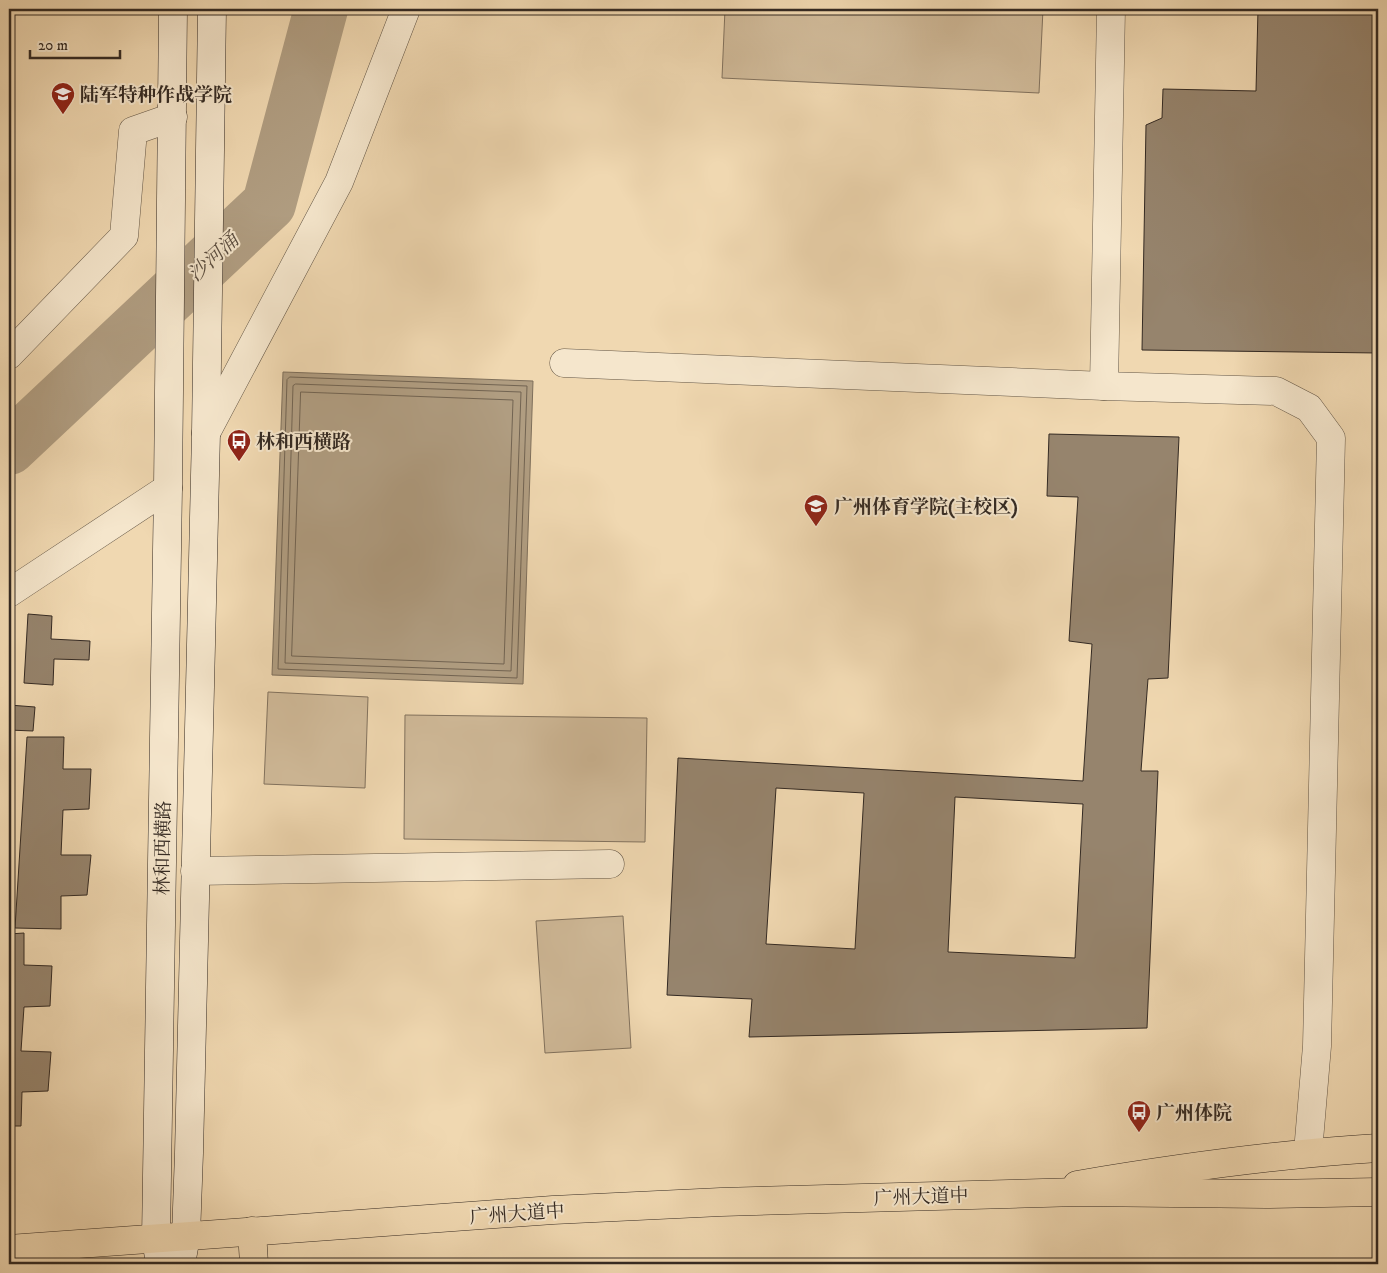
<svg xmlns="http://www.w3.org/2000/svg" width="1387" height="1273" font-family="'IM FELL DW Pica','Noto Serif SC',serif">
<style>
.green{fill:#d0ba99;stroke:#82725e}
.water{fill:#b09d81;stroke:#7e6f5b}
.lines{fill:none;stroke-linecap:round;stroke-linejoin:round}
.shore{stroke:#726452;stroke-width:1}
.river{stroke:#b09d81;stroke-width:54}
.building{fill:#96846d;stroke:#342a23;fill-rule:evenodd}
.street-casing{stroke:#635646;stroke-width:29}
.secondary-casing{stroke:#342a23;stroke-width:29}
.primary-casing{stroke:#342a23;stroke-width:29}
.highway-casing{stroke:#342a23;stroke-width:29}
.street{stroke:#f5e6cc;stroke-width:28}
.secondary{stroke:#f5e6cc;stroke-width:28}
.primary{stroke:#f0d8b1;stroke-width:28}
.highway{stroke:#f0d8b1;stroke-width:28}
.labels{text-anchor:middle;stroke-width:4;stroke-linejoin:round;paint-order:stroke}
.poi-label{font-size:19px;font-weight:bold;fill:#342a23;stroke:#f5e6cc;text-anchor:start}
.street-label{font-size:19px;fill:#342a23;stroke:#f5e6cc}
.water-label{font-size:20px;font-style:italic;fill:#594c3f;stroke:#f5e6cc}
</style>
<rect width="100%" height="100%" fill="#f0d8b1"/>
<filter id="stains"><feTurbulence type="fractalNoise" baseFrequency=".004" numOctaves="4"/><feColorMatrix values="0 0 0 0 .2 0 0 0 0 .09 0 0 0 0 .02 0 0 0 .5 -.17"/></filter>
<radialGradient id="worn" r=".72"><stop offset=".6" stop-color="#630" stop-opacity="0"/><stop offset="1" stop-color="#630" stop-opacity=".3"/></radialGradient>
<g class="green">
<path d="M 725,9 L 1043,9 L 1039,93 L 722,78 Z"/>
<path d="M 268,692 L 368,697 L 365,788 L 264,784 Z"/>
<path d="M 405,715 L 647,718 L 645,842 L 404,839 Z"/>
<path d="M 623,916 L 631,1048 L 545,1053 L 536,921 Z"/>
</g>
<path class="water" d="M 283,372 L 533,381 L 523,684 L 272,675 Z"/>
<g class="lines">
<g class="shore">
<path d="M 290,377 L 527,386 L 517,678 L 278,669 L 287,380 Z"/>
<path d="M 296,384 L 521,392 L 511,671 L 285,663 L 293,386 Z"/>
<path d="M 301,392 L 513,400 L 504,664 L 292,656 Z"/>
</g>
<path class="river" d="M 9,448 L 269,204 L 321,9"/>
</g>
<g class="building">
<path d="M 1258,9 L 1378,9 L 1378,353 L 1142,350 L 1146,125 L 1162,118 L 1163,89 L 1256,91 Z"/>
<path d="M 1049,434 L 1179,437 L 1168,678 L 1148,679 L 1141,771 L 1158,771 L 1147,1028 L 749,1037 L 752,999 L 667,995 L 678,758 L 1083,781 L 1092,644 L 1069,641 L 1078,497 L 1047,496 ZM 776,788 L 864,793 L 855,949 L 766,944 ZM 955,797 L 1083,804 L 1075,958 L 948,952 Z"/>
<path d="M 28,614 L 52,616 L 51,639 L 90,641 L 89,660 L 54,659 L 53,685 L 24,683 Z"/>
<path d="M 9,705 L 35,707 L 33,731 L 9,730 Z"/>
<path d="M 27,737 L 64,737 L 63,769 L 91,769 L 89,809 L 63,810 L 61,855 L 91,855 L 87,895 L 61,896 L 61,929 L 15,928 Z"/>
<path d="M 24,933 L 24,965 L 52,966 L 50,1006 L 24,1007 L 21,1051 L 51,1052 L 48,1091 L 22,1092 L 21,1126 L 9,1126 L 9,934 Z"/>
</g>
<g class="lines">
<g class="street-casing">
<g id="street">
<path d="M 1111,9 L 1104,386 L 1276,391 L 1309,408 L 1331,438 L 1317,1046 L 1308,1152"/>
<path d="M 9,355 L 124,236 L 133,131 L 173,117"/>
<path d="M 564,363 L 1104,386"/>
<path d="M 206,433 L 339,182 L 406,9"/>
<path d="M 9,593 L 168,488"/>
<path d="M 195,871 L 610,864"/>
</g>
</g>
<g class="secondary-casing">
<g id="secondary">
<path d="M 160,1264 L 156,1238 L 168,488 L 173,9"/>
<path d="M 181,1264 L 186,1236 L 189,1153 L 206,433 L 212,9"/>
</g>
</g>
<g class="primary-casing">
<path id="primary" d="M 1077,1185 C 1177,1168 1277,1154 1378,1148"/>
</g>
<g class="highway-casing">
<g id="highway">
<path d="M 252,1231 L 254,1264"/>
<path d="M 9,1249 L 553,1210 L 721,1202 L 1079,1192 L 1266,1194 L 1378,1192"/>
</g>
</g>
<use href="#street" class="street"/>
<use href="#secondary" class="secondary"/>
<use href="#primary" class="primary"/>
<use href="#highway" class="highway"/>
</g>
<defs>
<g id="university-pin" transform="scale(1.25)"><path d="M0 17L-7.5 6A9.5 9.5 0 1 1 7.5 6Z" fill="#8f2418" stroke="#f5e6cc"/><path d="M0-5L7-2L0 1L-7-2ZM-4 1L0 2.5L4 1V4Q0 6-4 4Z" fill="#fff"/></g>
<g id="bus-pin" transform="scale(1.25)"><path d="M0 17L-7.5 6A9.5 9.5 0 1 1 7.5 6Z" fill="#8f2418" stroke="#f5e6cc"/><path d="M-5-6H5V4H4V6H2V4H-2V6H-4V4H-5ZM-3.5-4V0h7V-4ZM-3.5 1.2v1.5H-2V1.2ZM2 1.2v1.5H3.5V1.2Z" fill="#fff"/></g>
</defs>
<g fill-rule="evenodd">
<use href="#university-pin" x="63" y="94"/>
<use href="#bus-pin" x="239" y="441"/>
<use href="#university-pin" x="816" y="506"/>
<use href="#bus-pin" x="1139" y="1112"/>
</g>
<g class="labels">
<g class="poi-label">
<text x="80" y="101">陆军特种作战学院</text>
<text x="256" y="448">林和西横路</text>
<text x="834" y="513">广州体育学院(主校区)</text>
<text x="1156" y="1119">广州体院</text>
</g>
<g class="street-label">
<text transform="translate(162 848) rotate(-89)" y="7">林和西横路</text>
<text transform="translate(921 1196) rotate(-2)" y="7">广州大道中</text>
<text transform="translate(517 1213) rotate(-4)" y="7">广州大道中</text>
</g>
<g class="water-label">
<text transform="translate(213 257) rotate(-43)" y="7">沙河涌</text>
</g>
</g>
<rect width="1387" height="1273" fill="none" stroke="#f0d8b1" stroke-width="30"/>
<rect x="10" y="10" width="1367" height="1253" fill="none" stroke="#342a23" stroke-width="2.5"/>
<rect x="15" y="15" width="1357" height="1243" fill="none" stroke="#342a23"/>
<path d="M30 50v8h90v-8" fill="none" stroke="#342a23" stroke-width="2.5"/>
<text x="38" y="50" font-size="15" fill="#342a23" stroke="#f5e6cc" stroke-width="4" paint-order="stroke">20 m</text>
<rect width="100%" height="100%" filter="url(#stains)"/>
<rect width="100%" height="100%" fill="url(#worn)"/>
</svg>
